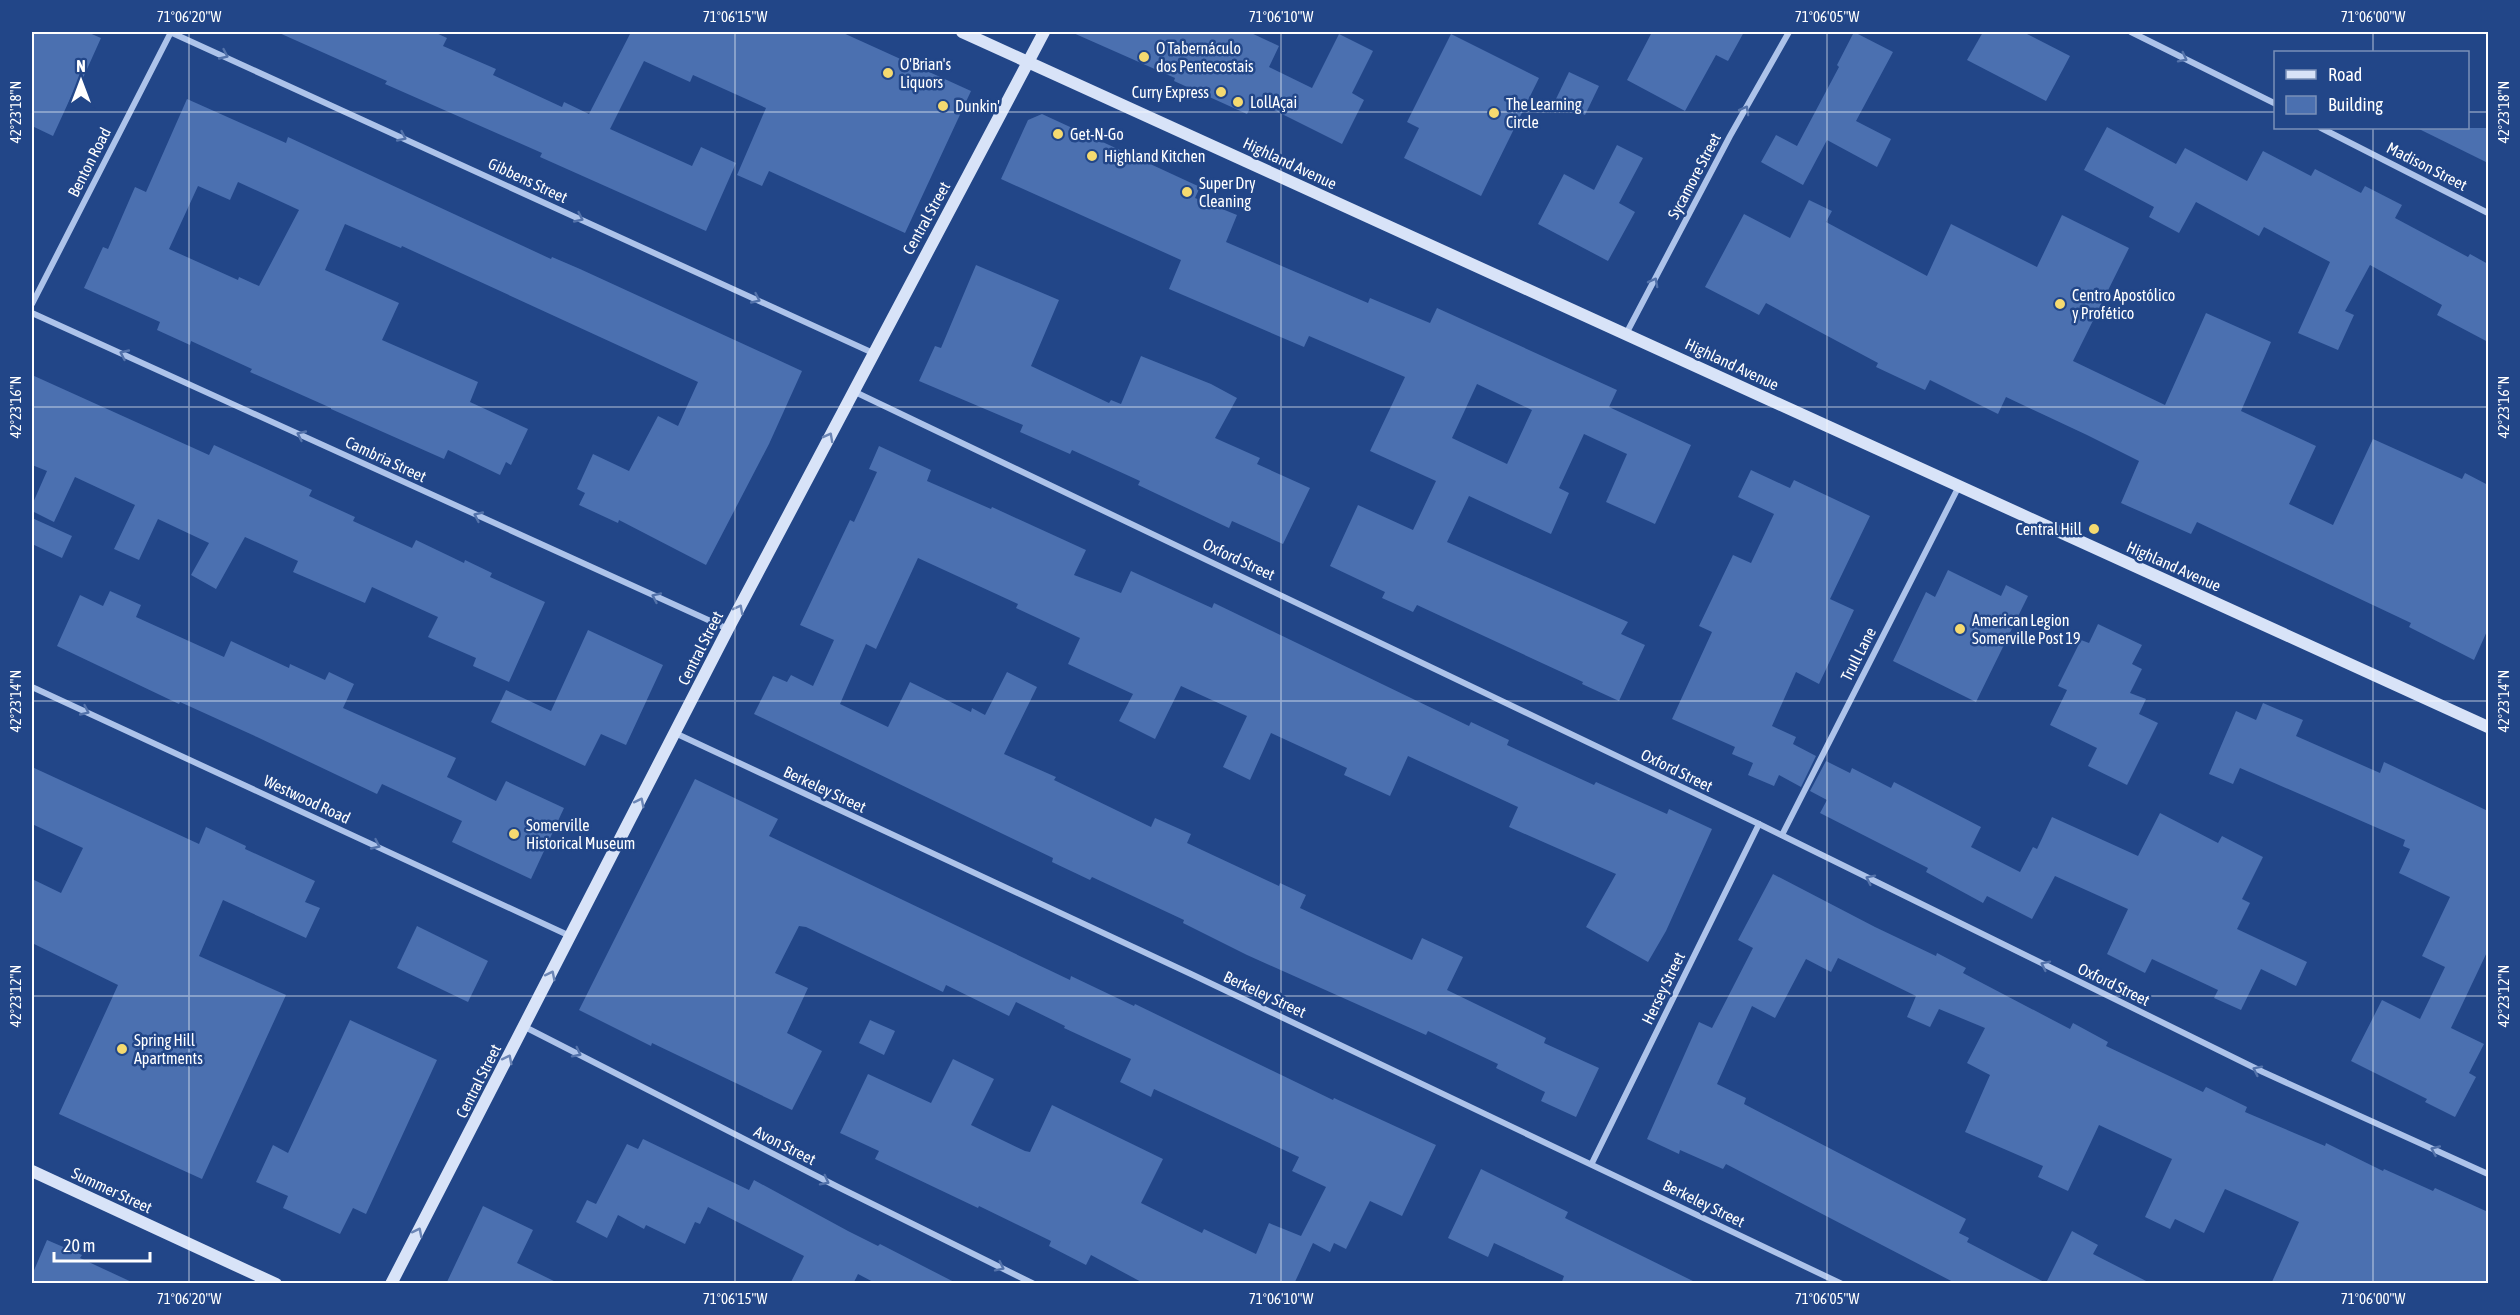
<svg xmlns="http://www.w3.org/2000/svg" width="2520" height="1315" font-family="'Asap Condensed',sans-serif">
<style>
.building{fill:#4b70b0;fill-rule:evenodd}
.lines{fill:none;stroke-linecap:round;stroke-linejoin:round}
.street{stroke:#adc3ea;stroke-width:6}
.secondary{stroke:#d8e3f8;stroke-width:12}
.oneway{stroke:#5372aa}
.oneway2{stroke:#6b85b5}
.ticks{fill:none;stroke:#fff;stroke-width:1.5;stroke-opacity:0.45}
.poi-dot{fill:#f5da70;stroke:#224688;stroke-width:2}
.labels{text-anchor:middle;stroke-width:5;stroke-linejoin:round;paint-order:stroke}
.poi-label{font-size:16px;fill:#fff;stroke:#224688;text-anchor:start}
.street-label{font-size:16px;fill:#fff;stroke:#224688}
.neatline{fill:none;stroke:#fff;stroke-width:2}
.ticks-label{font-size:15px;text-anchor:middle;fill:#fff}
</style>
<rect width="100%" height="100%" fill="#224688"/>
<g class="building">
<path d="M 32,32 L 87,32 L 101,38 L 83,78 L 80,77 L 53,136 L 32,126 Z"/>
<path d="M 277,32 L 434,32 L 447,38 L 443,46 L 496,69 L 493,75 L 562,107 L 564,102 L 589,114 L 631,32 L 841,32 L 971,91 L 905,233 L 769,171 L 762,186 L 737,175 L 766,108 L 693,75 L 690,82 L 644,61 L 610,129 L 692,166 L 701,147 L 736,163 L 706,231 L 540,157 L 542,153 L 385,84 L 387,81 Z"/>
<path d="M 1071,32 L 1249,32 L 1279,46 L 1269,67 L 1312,88 L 1339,34 L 1373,51 L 1352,93 L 1364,100 L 1342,144 L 1254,100 L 1247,114 L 1174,81 L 1175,78 Z"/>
<path d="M 1652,32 L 1744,32 L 1728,61 L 1716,55 L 1685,111 L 1627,80 Z"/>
<path d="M 1854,32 L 1893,52 L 1856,121 L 1891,139 L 1877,167 L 1827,140 L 1803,185 L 1761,162 L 1776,135 L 1797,146 L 1839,67 L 1837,65 Z"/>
<path d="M 1983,32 L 2023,32 L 2070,56 L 2046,101 L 1967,60 Z"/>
<path d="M 1451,34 L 1539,78 L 1481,196 L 1404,158 L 1419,128 L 1407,122 Z"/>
<path d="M 1569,72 L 1599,86 L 1585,115 L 1555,101 Z"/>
<path d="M 187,99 L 286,143 L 288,137 L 551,259 L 552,257 L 580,269 L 802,371 L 769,444 L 706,565 L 619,520 L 618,523 L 579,505 L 585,493 L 577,489 L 593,454 L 629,471 L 658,416 L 678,426 L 698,382 L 402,246 L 401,248 L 345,224 L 325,270 L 399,303 L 382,340 L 478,382 L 470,402 L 528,429 L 511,465 L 506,462 L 500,475 L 448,450 L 444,459 L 331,409 L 331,408 L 250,372 L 252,369 L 191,341 L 190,345 L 157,330 L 160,322 L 84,288 L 103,247 L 108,249 L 135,187 L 146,192 ZM 238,182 L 299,210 L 259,286 L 239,277 L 238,280 L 169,249 L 198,186 L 230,200 Z"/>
<path d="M 1042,114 L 1200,187 L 1195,198 L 1237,215 L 1226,242 L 1368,303 L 1370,298 L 1430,323 L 1437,308 L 1617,390 L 1609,407 L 1691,445 L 1655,524 L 1606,502 L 1627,454 L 1584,434 L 1559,488 L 1569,493 L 1551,534 L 1469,496 L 1447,542 L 1628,622 L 1621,634 L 1645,645 L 1619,701 L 1582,684 L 1583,682 L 1417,605 L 1413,612 L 1382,598 L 1385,592 L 1330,566 L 1358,505 L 1413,530 L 1436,481 L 1370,451 L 1405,377 L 1309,336 L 1304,347 L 1169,289 L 1181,260 L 1001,179 L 1028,120 ZM 1477,384 L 1532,410 L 1507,464 L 1452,438 Z"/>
<path d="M 2107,127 L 2176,164 L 2185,148 L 2247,181 L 2263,151 L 2311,176 L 2315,169 L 2361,193 L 2365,186 L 2402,205 L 2395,218 L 2468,257 L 2470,254 L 2488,264 L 2488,342 L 2437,315 L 2442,305 L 2370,265 L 2345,311 L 2354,315 L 2338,350 L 2298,333 L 2330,262 L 2264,227 L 2259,236 L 2196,202 L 2179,233 L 2149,217 L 2154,207 L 2084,170 Z"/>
<path d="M 2417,128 L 2488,128 L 2488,163 Z"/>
<path d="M 1617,145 L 1643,158 L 1619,203 L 1635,212 L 1608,261 L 1538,224 L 1564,174 L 1594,190 Z"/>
<path d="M 1809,200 L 1832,211 L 1826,222 L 1927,276 L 1951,224 L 2037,267 L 2062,215 L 2129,248 L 2073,361 L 2165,405 L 2206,313 L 2271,342 L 2241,411 L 2316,446 L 2289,504 L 2333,525 L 2373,439 L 2462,479 L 2465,473 L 2488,485 L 2488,629 L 2474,660 L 2409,627 L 2411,623 L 2197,522 L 2191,534 L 2121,503 L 2139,461 L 2087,435 L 2006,397 L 1998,414 L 1930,380 L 1925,390 L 1876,367 L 1878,363 L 1766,303 L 1759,315 L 1705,287 L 1744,214 L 1790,238 Z"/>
<path d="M 976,265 L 1059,300 L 1031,366 L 1109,403 L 1111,400 L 1121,404 L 1141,356 L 1211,384 L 1237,398 L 1215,438 L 1260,458 L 1257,464 L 1310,488 L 1283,544 L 1232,521 L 1229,528 L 1138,485 L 1140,481 L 1072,450 L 1070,454 L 1020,432 L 1023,425 L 919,381 L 935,346 L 941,348 Z"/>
<path d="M 32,375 L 209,455 L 214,445 L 312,490 L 309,496 L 355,517 L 353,521 L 412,548 L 416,540 L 464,563 L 465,560 L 492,573 L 490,577 L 545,602 L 509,682 L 473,666 L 476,658 L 428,637 L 438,617 L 372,587 L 365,603 L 293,572 L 298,561 L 245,537 L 216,589 L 191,575 L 209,543 L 158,519 L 139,560 L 114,549 L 135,505 L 75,477 L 54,522 L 32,511 L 32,505 L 47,471 L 32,465 Z"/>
<path d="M 879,446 L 931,470 L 927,481 L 991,509 L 992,507 L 1086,550 L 1074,575 L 1121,593 L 1131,571 L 1212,608 L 1214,603 L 1469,726 L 1471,722 L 1509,740 L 1507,745 L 1594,785 L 1596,782 L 1667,814 L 1669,809 L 1712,829 L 1666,931 L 1648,962 L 1586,927 L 1616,874 L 1509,827 L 1518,807 L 1408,756 L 1390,796 L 1344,775 L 1347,768 L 1271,733 L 1250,780 L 1223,767 L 1247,716 L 1181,686 L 1155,739 L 1119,721 L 1133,694 L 1068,664 L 1080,638 L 1016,608 L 1018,604 L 918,558 L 876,649 L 866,644 L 840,704 L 888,727 L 910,682 L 971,712 L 972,708 L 985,715 L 1007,672 L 1037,687 L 1004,754 L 1056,777 L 1054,780 L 1151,827 L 1155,818 L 1191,834 L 1187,843 L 1279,886 L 1280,883 L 1306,895 L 1300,908 L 1412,960 L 1422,938 L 1463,957 L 1447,990 L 1546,1038 L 1544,1043 L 1599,1068 L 1576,1117 L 1541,1101 L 1545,1092 L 1496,1068 L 1498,1064 L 1428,1031 L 1426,1035 L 1247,955 L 1183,923 L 1184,920 L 1092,877 L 1090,880 L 1052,862 L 1053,858 L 754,714 L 773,676 L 787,682 L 791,675 L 813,686 L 834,640 L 800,625 L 850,520 L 854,522 L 877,472 L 869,469 Z"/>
<path d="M 1751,470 L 1790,488 L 1794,480 L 1870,516 L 1830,599 L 1854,610 L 1819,684 L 1796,672 L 1772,726 L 1796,737 L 1793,744 L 1816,756 L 1801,787 L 1779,775 L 1774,786 L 1748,775 L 1753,763 L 1732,754 L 1735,747 L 1672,719 L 1712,632 L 1699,626 L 1733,555 L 1751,563 L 1774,514 L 1738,497 Z"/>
<path d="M 32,518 L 72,536 L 62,558 L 32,544 Z"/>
<path d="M 1948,570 L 2001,596 L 2006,585 L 2028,596 L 1976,702 L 1893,661 L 1926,592 L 1935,597 Z"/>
<path d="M 110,591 L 141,605 L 136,617 L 224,657 L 231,641 L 289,668 L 290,664 L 325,680 L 329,672 L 354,684 L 343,708 L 456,758 L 447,777 L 496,801 L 506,781 L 564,808 L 531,879 L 452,842 L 462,821 L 382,784 L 377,794 L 257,737 L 180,702 L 179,704 L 57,646 L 80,595 L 103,606 Z"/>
<path d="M 2098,624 L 2142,645 L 2132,664 L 2142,669 L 2130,693 L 2146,699 L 2139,714 L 2158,723 L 2127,785 L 2088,766 L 2097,748 L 2050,725 L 2067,690 L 2058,686 L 2081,640 L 2089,643 Z"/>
<path d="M 588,630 L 663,665 L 626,745 L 601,734 L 585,766 L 491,722 L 506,690 L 551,711 Z"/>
<path d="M 2263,703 L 2303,720 L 2296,736 L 2380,773 L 2384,762 L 2488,811 L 2488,950 L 2451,1028 L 2484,1044 L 2469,1073 L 2476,1077 L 2455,1117 L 2425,1102 L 2427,1099 L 2351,1061 L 2382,1000 L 2420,1019 L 2445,967 L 2422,956 L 2450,897 L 2399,873 L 2410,849 L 2403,846 L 2405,840 L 2240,768 L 2233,784 L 2209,774 L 2236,711 L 2256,720 Z"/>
<path d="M 1826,761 L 1850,773 L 1852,768 L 1891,788 L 1894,782 L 1981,827 L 1971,847 L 2020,872 L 2033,847 L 2037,849 L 2052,817 L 2138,856 L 2160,813 L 2218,843 L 2222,836 L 2263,857 L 2242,899 L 2250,903 L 2237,929 L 2307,962 L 2296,986 L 2261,969 L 2241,1010 L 2214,998 L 2218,990 L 2152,959 L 2145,973 L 2107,954 L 2128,909 L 2055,876 L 2032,919 L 1987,896 L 1983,903 L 1926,872 L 1928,868 L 1820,813 L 1827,800 L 1810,791 Z"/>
<path d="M 32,767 L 199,844 L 206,827 L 246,846 L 245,849 L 315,881 L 305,902 L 320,908 L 306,938 L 223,900 L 199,956 L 286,995 L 202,1179 L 59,1114 L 118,985 L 32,943 L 32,879 L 61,893 L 83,848 L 32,824 Z"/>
<path d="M 695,779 L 778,819 L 769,836 L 1070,980 L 1071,976 L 1134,1006 L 1135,1004 L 1333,1100 L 1334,1098 L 1436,1145 L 1402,1216 L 1370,1201 L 1346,1249 L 1334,1243 L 1330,1252 L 1313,1243 L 1294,1284 L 1145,1284 L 1091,1255 L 1086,1265 L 1049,1246 L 1051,1241 L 979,1206 L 978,1208 L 875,1159 L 879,1151 L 840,1133 L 868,1074 L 931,1103 L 953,1059 L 994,1079 L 971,1125 L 1025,1151 L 1030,1152 L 1052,1105 L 1163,1159 L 1141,1203 L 1202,1233 L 1204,1229 L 1256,1254 L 1269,1223 L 1301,1236 L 1326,1187 L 1292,1171 L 1299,1157 L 1154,1089 L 1151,1097 L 1120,1082 L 1131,1059 L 1064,1028 L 1065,1026 L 1016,1002 L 1009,1016 L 946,985 L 943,992 L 806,927 L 799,926 L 775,973 L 808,988 L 787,1033 L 822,1051 L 792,1110 L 652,1043 L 651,1046 L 579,1010 Z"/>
<path d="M 1773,874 L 1875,927 L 1936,956 L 1937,953 L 1966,968 L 1963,973 L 2070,1029 L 2073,1023 L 2108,1042 L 2106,1046 L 2203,1092 L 2206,1087 L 2247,1107 L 2245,1112 L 2325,1146 L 2326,1143 L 2383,1171 L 2384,1169 L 2433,1191 L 2435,1188 L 2488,1212 L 2488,1284 L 2271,1284 L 2299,1222 L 2225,1189 L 2204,1233 L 2175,1219 L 2170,1229 L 2145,1217 L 2172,1159 L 2099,1125 L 2068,1191 L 2038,1177 L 2043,1166 L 1965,1132 L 1990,1075 L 1967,1063 L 1985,1028 L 1939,1009 L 1930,1027 L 1907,1017 L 1916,996 L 1838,958 L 1831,972 L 1806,959 L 1775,1018 L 1752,1006 L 1717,1084 L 1746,1098 L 1744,1104 L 1966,1219 L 1959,1233 L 1969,1238 L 1967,1242 L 2046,1283 L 2072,1231 L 2098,1245 L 2093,1254 L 2152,1284 L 1957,1284 L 1726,1164 L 1723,1169 L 1680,1150 L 1679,1154 L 1647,1139 L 1699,1022 L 1712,1028 L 1753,948 L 1738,940 Z"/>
<path d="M 417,926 L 488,961 L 468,1002 L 397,968 Z"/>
<path d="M 350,1020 L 437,1060 L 366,1214 L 353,1208 L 340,1234 L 283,1208 L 288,1196 L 256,1182 L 273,1145 L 288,1153 Z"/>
<path d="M 870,1020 L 895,1031 L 884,1055 L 859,1043 Z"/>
<path d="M 643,1139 L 749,1190 L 754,1180 L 848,1231 L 878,1246 L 880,1244 L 958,1284 L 877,1284 L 858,1274 L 853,1284 L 790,1284 L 804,1256 L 708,1207 L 700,1224 L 695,1222 L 685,1244 L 646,1225 L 644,1229 L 618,1215 L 607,1238 L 576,1222 L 587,1200 L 596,1204 L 627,1144 L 638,1149 Z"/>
<path d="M 1481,1169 L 1568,1212 L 1565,1218 L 1699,1284 L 1561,1284 L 1564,1276 L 1494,1243 L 1488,1257 L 1448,1238 Z"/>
<path d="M 483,1206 L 533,1230 L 517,1263 L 560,1284 L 446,1284 Z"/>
<path d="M 47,1240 L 82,1255 L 80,1258 L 136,1284 L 32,1284 L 32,1275 Z"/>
</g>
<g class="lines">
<g class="street">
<path d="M 170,32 L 873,353"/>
<path d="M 2131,32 L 2276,104"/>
<path d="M 2321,128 L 2488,213"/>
<path d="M 32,304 L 171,32"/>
<path d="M 32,313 L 728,629"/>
<path d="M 1626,334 L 1730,136 L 1789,32"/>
<path d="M 853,391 L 1759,824 L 2263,1072 L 2488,1174"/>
<path d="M 32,687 L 570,936"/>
<path d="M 675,733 L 1191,974 L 1842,1284"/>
<path d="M 1782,835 L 1959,486"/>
<path d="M 525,1027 L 838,1187 L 1034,1284"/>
<path d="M 1592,1163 L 1759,824"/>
</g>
<g class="secondary">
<path d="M 962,32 L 2488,727"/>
<path d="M 32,1171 L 276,1284"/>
<path d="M 391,1284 L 728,629 L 1044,32"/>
</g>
</g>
<defs><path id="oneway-chevron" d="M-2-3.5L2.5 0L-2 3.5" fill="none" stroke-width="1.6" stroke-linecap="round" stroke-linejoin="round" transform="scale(1.5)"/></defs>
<g class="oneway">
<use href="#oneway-chevron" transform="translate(224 55) rotate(25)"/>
<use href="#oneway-chevron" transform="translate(2183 58) rotate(27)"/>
<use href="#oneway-chevron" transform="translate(1745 110) rotate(-61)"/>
<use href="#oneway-chevron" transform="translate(402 137) rotate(25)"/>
<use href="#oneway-chevron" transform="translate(579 218) rotate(25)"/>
<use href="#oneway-chevron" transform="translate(1654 282) rotate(-62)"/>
<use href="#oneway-chevron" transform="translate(756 299) rotate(25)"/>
<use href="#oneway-chevron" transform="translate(124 354) rotate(-155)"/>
<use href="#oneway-chevron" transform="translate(301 435) rotate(-155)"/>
<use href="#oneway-chevron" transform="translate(478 516) rotate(-155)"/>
<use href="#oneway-chevron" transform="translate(656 597) rotate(-155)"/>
<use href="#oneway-chevron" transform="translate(85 711) rotate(25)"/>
<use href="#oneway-chevron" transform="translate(376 845) rotate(25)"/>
<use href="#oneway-chevron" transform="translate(1870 879) rotate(-154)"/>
<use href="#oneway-chevron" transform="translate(2045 965) rotate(-154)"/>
<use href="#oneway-chevron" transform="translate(577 1053) rotate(27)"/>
<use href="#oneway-chevron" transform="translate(2257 1070) rotate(-154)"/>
<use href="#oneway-chevron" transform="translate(2435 1150) rotate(-156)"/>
<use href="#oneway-chevron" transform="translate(825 1181) rotate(27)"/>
<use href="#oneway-chevron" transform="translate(1000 1267) rotate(26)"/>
</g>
<g class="oneway2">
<use href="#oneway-chevron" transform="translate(829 437) rotate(-62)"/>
<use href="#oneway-chevron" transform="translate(739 609) rotate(-62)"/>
<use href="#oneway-chevron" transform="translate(640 802) rotate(-63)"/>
<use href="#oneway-chevron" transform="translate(551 975) rotate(-63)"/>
<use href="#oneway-chevron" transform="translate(508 1059) rotate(-63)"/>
<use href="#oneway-chevron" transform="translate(418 1232) rotate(-63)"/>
</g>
<path class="ticks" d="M 189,32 L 189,1284M 735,32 L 735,1284M 1281,32 L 1281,1284M 1827,32 L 1827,1284M 2373,32 L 2373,52M 32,112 L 2276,112M 2468,112 L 2488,112M 2373,128 L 2373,1284M 32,407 L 2488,407M 32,701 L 2488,701M 32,996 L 2488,996"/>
<g class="poi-dot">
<circle cx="1144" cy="57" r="6"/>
<circle cx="888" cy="73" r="6"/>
<circle cx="1221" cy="92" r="6"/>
<circle cx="1238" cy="102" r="6"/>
<circle cx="943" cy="106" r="6"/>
<circle cx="1494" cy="113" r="6"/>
<circle cx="1058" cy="134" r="6"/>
<circle cx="1092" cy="156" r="6"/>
<circle cx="1187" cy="192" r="6"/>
<circle cx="2060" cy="304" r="6"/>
<circle cx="2094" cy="529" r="6"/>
<circle cx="1960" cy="629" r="6"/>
<circle cx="514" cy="834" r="6"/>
<circle cx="122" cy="1049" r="6"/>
</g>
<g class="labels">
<g class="poi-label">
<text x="1156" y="54">O Tabernáculo<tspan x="1156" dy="18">dos Pentecostais</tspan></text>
<text x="900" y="70">O'Brian's<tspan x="900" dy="18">Liquors</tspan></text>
<text x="1209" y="98" text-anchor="end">Curry Express</text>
<text x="1250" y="108">LollAçai</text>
<text x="1506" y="110">The Learning<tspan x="1506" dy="18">Circle</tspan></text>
<text x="955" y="112">Dunkin'</text>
<text x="1070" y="140">Get-N-Go</text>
<text x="1104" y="162">Highland Kitchen</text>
<text x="1199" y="189">Super Dry<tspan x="1199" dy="18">Cleaning</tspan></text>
<text x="2072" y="301">Centro Apostólico<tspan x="2072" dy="18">y Profético</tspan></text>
<text x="2082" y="535" text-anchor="end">Central Hill</text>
<text x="1972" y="626">American Legion<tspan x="1972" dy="18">Somerville Post 19</tspan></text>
<text x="526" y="831">Somerville<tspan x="526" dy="18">Historical Museum</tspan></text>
<text x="134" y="1046">Spring Hill<tspan x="134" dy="18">Apartments</tspan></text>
</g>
<g class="street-label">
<text transform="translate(89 162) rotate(-63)" y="6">Benton Road</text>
<text transform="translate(1290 163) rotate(25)" y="6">Highland Avenue</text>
<text transform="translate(2427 166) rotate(27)" y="6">Madison Street</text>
<text transform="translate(1694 176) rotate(-62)" y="6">Sycamore Street</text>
<text transform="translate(528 180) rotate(25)" y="6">Gibbens Street</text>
<text transform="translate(926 218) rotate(-61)" y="6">Central Street</text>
<text transform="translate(1732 364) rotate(25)" y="6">Highland Avenue</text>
<text transform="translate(386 459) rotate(25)" y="6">Cambria Street</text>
<text transform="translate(1239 559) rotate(25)" y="6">Oxford Street</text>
<text transform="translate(2174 566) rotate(24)" y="6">Highland Avenue</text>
<text transform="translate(700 648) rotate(-63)" y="6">Central Street</text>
<text transform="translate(1858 654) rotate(-63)" y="6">Trull Lane</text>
<text transform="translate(1677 770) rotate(26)" y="6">Oxford Street</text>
<text transform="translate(825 789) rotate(25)" y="6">Berkeley Street</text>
<text transform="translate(307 799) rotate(25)" y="6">Westwood Road</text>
<text transform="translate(2114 984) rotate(26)" y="6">Oxford Street</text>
<text transform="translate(1663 988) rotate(-64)" y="6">Hersey Street</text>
<text transform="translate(1265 994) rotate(25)" y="6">Berkeley Street</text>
<text transform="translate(478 1081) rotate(-63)" y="6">Central Street</text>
<text transform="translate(785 1145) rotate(27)" y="6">Avon Street</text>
<text transform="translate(112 1190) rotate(25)" y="6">Summer Street</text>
<text transform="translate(1704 1203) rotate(26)" y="6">Berkeley Street</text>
</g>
</g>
<rect width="2520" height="1315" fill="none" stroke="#224688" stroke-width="66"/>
<rect x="2274" y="51" width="195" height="78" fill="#224688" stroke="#7a90b8" stroke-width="1.5"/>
<rect x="2286" y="70" width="30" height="9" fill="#d8e3f8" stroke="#7a90b8" stroke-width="1.5"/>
<text x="2328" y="81" font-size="18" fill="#ffffff">Road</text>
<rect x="2286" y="96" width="30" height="18" fill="#4b70b0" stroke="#7a90b8" stroke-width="1.5"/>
<text x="2328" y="111" font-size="18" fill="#ffffff">Building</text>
<g transform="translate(81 81)" stroke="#224688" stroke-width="4.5" paint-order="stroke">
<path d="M0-4.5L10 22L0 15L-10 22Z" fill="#ffffff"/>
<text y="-9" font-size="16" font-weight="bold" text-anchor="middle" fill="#ffffff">N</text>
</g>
<path d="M54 1252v9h96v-9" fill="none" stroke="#ffffff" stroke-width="3"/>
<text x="63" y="1252" font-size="18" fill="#ffffff" stroke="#224688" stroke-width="4.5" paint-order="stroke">20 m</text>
<rect x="33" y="33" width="2454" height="1249" class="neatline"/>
<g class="ticks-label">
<text x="189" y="22">71°06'20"W</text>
<text x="735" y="22">71°06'15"W</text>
<text x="1281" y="22">71°06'10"W</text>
<text x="1827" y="22">71°06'05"W</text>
<text x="2373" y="22">71°06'00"W</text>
<text transform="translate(16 112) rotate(-90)" y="5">42°23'18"N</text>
<text transform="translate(2504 112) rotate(-90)" y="5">42°23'18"N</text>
<text transform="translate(16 407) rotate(-90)" y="5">42°23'16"N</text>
<text transform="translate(2504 407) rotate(-90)" y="5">42°23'16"N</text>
<text transform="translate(16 701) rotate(-90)" y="5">42°23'14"N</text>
<text transform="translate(2504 701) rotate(-90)" y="5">42°23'14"N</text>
<text transform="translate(16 996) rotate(-90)" y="5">42°23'12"N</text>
<text transform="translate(2504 996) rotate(-90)" y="5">42°23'12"N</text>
<text x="189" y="1304">71°06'20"W</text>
<text x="735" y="1304">71°06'15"W</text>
<text x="1281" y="1304">71°06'10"W</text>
<text x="1827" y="1304">71°06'05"W</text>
<text x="2373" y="1304">71°06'00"W</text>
</g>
</svg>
